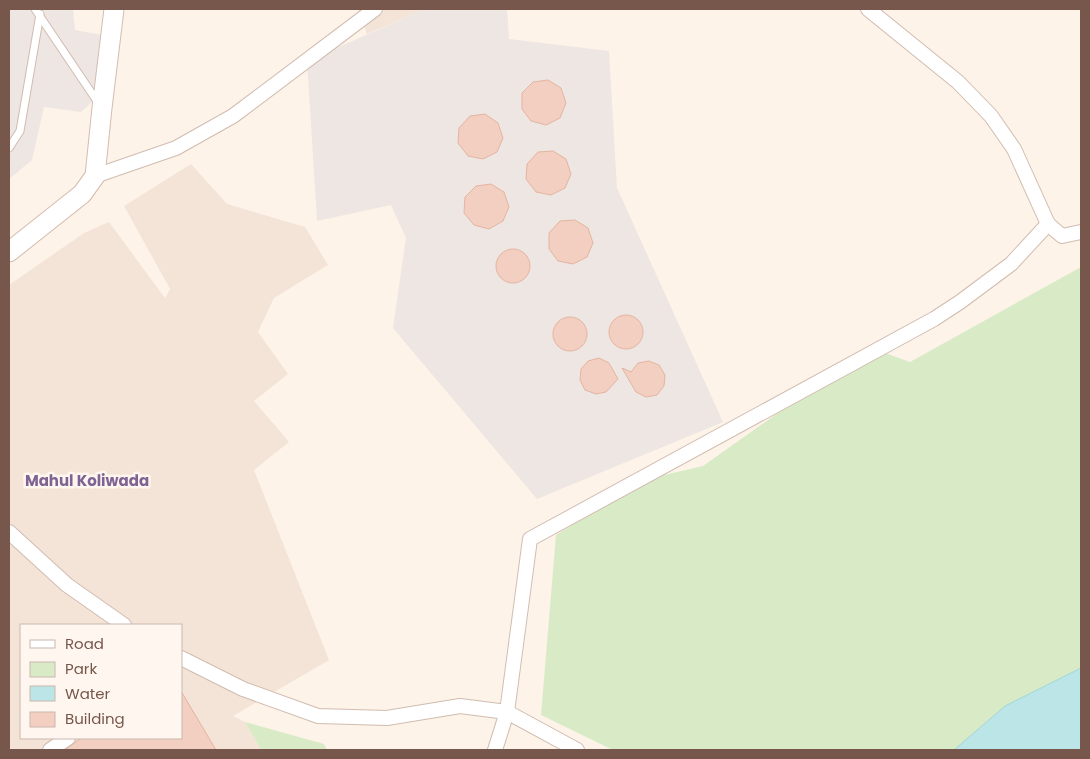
<svg xmlns="http://www.w3.org/2000/svg" width="1090" height="759" font-family="Poppins,sans-serif">
<style>
.residential{fill:#f4e4d7;fill-rule:evenodd}
.industrial{fill:#ede6e2}
.green{fill:#d8ebc6}
.water{fill:#bce5e7;stroke:#a2d5d9}
.building{fill:#f2cfc0;stroke:#e5b4a0}
.lines{fill:none;stroke-linecap:round;stroke-linejoin:round}
.lane-casing{stroke:#d1bcb0;stroke-width:9}
.street-casing{stroke:#d1bcb0;stroke-width:16}
.secondary-casing{stroke:#d4bbae;stroke-width:21}
.lane{stroke:#fff;stroke-width:7}
.street{stroke:#fff;stroke-width:14}
.secondary{stroke:#fff;stroke-width:19}
.labels{text-anchor:middle;stroke-width:5;stroke-linejoin:round;paint-order:stroke}
.neighbourhood-label{font-size:15px;font-weight:bold;fill:#7f6493;stroke:#fff7ef}
</style>
<rect width="100%" height="100%" fill="#fdf3e8"/>
<g class="residential">
<path d="M 358,9 L 425,9 L 367,34 Z"/>
<path d="M 191,164 L 227,204 L 305,227 L 328,265 L 274,298 L 258,332 L 288,374 L 254,401 L 289,442 L 254,470 L 329,660 L 233,716 L 245,722 L 261,750 L 9,750 L 9,285 L 84,233 L 109,222 L 165,298 L 170,289 L 124,206 ZM 21,625 L 181,625 L 181,738 L 21,738 Z"/>
</g>
<g class="industrial">
<path d="M 9,9 L 73,9 L 75,30 L 107,36 L 105,90 L 81,112 L 44,107 L 32,160 L 9,179 Z"/>
<path d="M 425,9 L 507,9 L 509,39 L 609,51 L 617,188 L 723,422 L 537,499 L 393,328 L 406,238 L 391,205 L 317,221 L 307,61 Z"/>
</g>
<g class="green">
<path d="M 1081,267 L 1081,668 L 1005,706 L 954,750 L 613,750 L 541,715 L 556,535 L 647,479 L 703,466 L 796,400 L 885,353 L 910,362 Z"/>
<path d="M 245,722 L 324,744 L 327,750 L 261,750 Z"/>
</g>
<path class="water" d="M 1081,668 L 1081,750 L 954,750 L 1005,706 Z"/>
<g class="building">
<path d="M 548,80 L 561,88 L 566,103 L 560,118 L 546,125 L 531,121 L 522,109 L 522,93 L 533,82 Z"/>
<path d="M 485,114 L 498,123 L 503,138 L 497,152 L 483,159 L 468,156 L 458,143 L 459,128 L 470,116 Z"/>
<path d="M 553,151 L 566,159 L 571,174 L 565,188 L 551,195 L 536,192 L 526,179 L 527,164 L 538,152 Z"/>
<path d="M 491,184 L 504,192 L 509,207 L 503,221 L 489,229 L 474,225 L 464,213 L 465,197 L 476,186 Z"/>
<path d="M 575,220 L 588,228 L 593,243 L 587,257 L 573,264 L 558,261 L 549,249 L 549,233 L 560,221 Z"/>
<circle cx="513" cy="266" r="17"/>
<circle cx="626" cy="332" r="17"/>
<circle cx="570" cy="334" r="17"/>
<path d="M 599,358 L 609,363 L 618,379 L 606,392 L 596,394 L 585,390 L 580,380 L 581,369 L 588,361 Z"/>
<path d="M 649,361 L 659,365 L 665,375 L 664,386 L 657,395 L 646,397 L 636,392 L 622,368 L 631,372 L 638,363 Z"/>
<path d="M 181,691 L 216,750 L 65,750 L 81,738 L 181,738 Z"/>
</g>
<g class="lines">
<g class="lane-casing">
<g id="lane">
<path d="M 35,9 L 99,104"/>
<path d="M 9,148 L 20,131 L 40,14"/>
</g>
</g>
<g class="street-casing">
<g id="street">
<path d="M 868,9 L 958,82 L 991,116 L 1014,149 L 1048,224 L 1062,236 L 1081,232"/>
<path d="M 95,176 L 176,148 L 233,116 L 375,9"/>
<path d="M 9,532 L 67,585 L 124,625"/>
<path d="M 181,658 L 243,689 L 318,716 L 387,718 L 460,706 L 507,712 L 495,750"/>
<path d="M 50,750 L 68,738"/>
<path d="M 577,750 L 507,712 L 530,539 L 934,319 L 960,302 L 1011,264 L 1048,224"/>
</g>
</g>
<g class="secondary-casing">
<path id="secondary" d="M 9,252 L 82,194 L 95,176 L 102,108 L 114,9"/>
</g>
<use href="#lane" class="lane"/>
<use href="#street" class="street"/>
<use href="#secondary" class="secondary"/>
</g>
<g class="labels">
<g class="neighbourhood-label">
<text x="87" y="486">Mahul Koliwada</text>
</g>
</g>
<rect width="1090" height="759" fill="none" stroke="#77574c" stroke-width="20"/>
<rect x="20" y="624" width="162" height="115" fill="#fff7ef" stroke="#c9b7ae"/>
<rect x="30" y="640" width="25" height="8" fill="#ffffff" stroke="#c9b7ae"/>
<text x="65" y="649" font-size="15" fill="#77574c">Road</text>
<rect x="30" y="662" width="25" height="15" fill="#d8ebc6" stroke="#c9b7ae"/>
<text x="65" y="674" font-size="15" fill="#77574c">Park</text>
<rect x="30" y="686" width="25" height="15" fill="#bce5e7" stroke="#c9b7ae"/>
<text x="65" y="699" font-size="15" fill="#77574c">Water</text>
<rect x="30" y="712" width="25" height="15" fill="#f2cfc0" stroke="#c9b7ae"/>
<text x="65" y="724" font-size="15" fill="#77574c">Building</text>
</svg>
